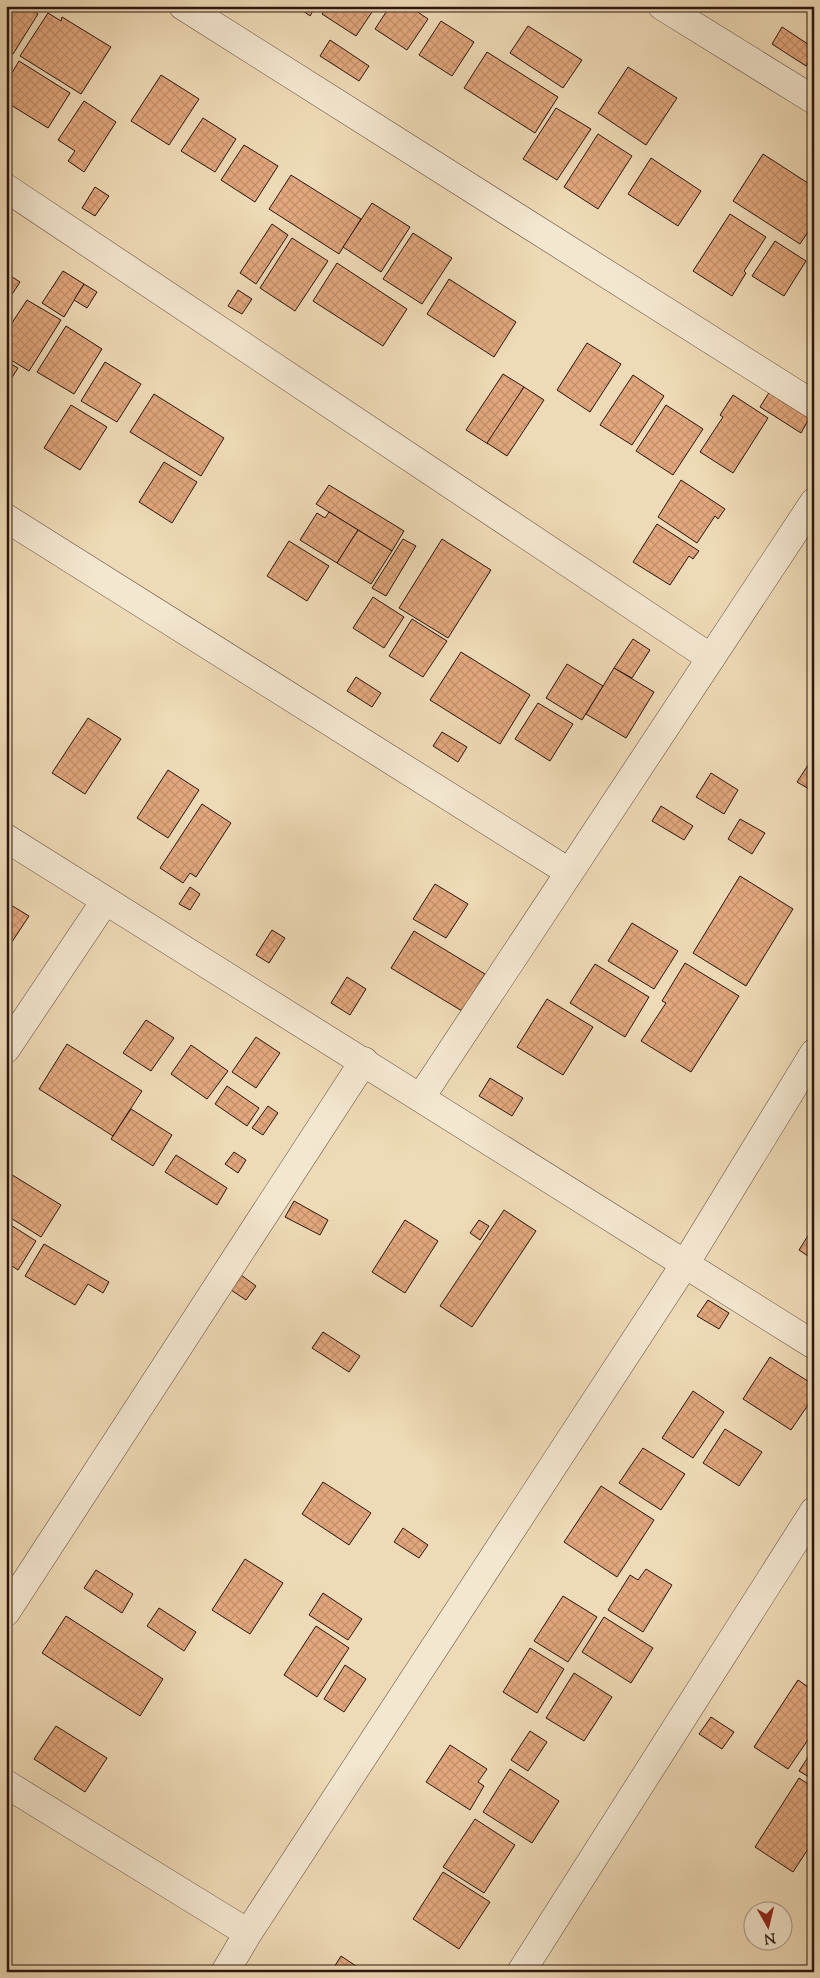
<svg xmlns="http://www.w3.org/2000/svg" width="820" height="1978" font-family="'Sorts Mill Goudy',serif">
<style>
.building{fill:url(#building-cross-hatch);stroke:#2b160f}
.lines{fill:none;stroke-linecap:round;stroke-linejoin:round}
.street-casing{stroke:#5c4739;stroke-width:29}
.street{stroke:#f4e7d0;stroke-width:28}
</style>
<defs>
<pattern id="building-cross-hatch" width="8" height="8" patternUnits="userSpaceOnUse" patternTransform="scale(1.25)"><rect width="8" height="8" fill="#e2a77d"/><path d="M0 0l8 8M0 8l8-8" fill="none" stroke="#c28f6b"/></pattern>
</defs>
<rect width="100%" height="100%" fill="#eedab6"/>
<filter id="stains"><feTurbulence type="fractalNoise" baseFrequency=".004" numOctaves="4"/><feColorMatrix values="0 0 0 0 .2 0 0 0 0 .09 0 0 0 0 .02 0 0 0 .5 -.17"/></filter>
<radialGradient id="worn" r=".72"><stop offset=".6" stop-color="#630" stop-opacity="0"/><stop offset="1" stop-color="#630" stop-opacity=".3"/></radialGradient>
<g class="building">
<path d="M 6,6 L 26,6 L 38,14 L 13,54 L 6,50 Z"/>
<path d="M 296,6 L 316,6 L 310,16 Z"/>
<path d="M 327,6 L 376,6 L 356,36 L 322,14 Z"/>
<path d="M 390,6 L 409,6 L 428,19 L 407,50 L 375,29 Z"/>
<path d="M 48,13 L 61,21 L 62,17 L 111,47 L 81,94 L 20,56 Z"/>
<path d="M 441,21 L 474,42 L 452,76 L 419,55 Z"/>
<path d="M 528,26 L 582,60 L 563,88 L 510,53 Z"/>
<path d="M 782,27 L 814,48 L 814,54 L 806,66 L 772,44 Z"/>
<path d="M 330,40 L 369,66 L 359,81 L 320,56 Z"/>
<path d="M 487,52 L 558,97 L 535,133 L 464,88 Z"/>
<path d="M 19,61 L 70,93 L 48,128 L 6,102 L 6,83 Z"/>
<path d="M 628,67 L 677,98 L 646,145 L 598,113 Z"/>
<path d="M 161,75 L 199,99 L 169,145 L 131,121 Z"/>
<path d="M 84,101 L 116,122 L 84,172 L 68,161 L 75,151 L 58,140 Z"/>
<path d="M 556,108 L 591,129 L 557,180 L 523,159 Z"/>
<path d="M 203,118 L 236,139 L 215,172 L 181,151 Z"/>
<path d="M 598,134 L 632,156 L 598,209 L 564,187 Z"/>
<path d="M 244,145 L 278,166 L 255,202 L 221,180 Z"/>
<path d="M 763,154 L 814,187 L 814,223 L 800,244 L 733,201 Z"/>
<path d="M 651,158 L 701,191 L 678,226 L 628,194 Z"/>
<path d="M 291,175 L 361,219 L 339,254 L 269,209 Z"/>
<path d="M 95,187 L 109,196 L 95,216 L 82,208 Z"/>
<path d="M 372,203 L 410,227 L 381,272 L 343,247 Z"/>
<path d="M 730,214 L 766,237 L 744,271 L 746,273 L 732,296 L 693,271 Z"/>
<path d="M 272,224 L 288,235 L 256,284 L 240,273 Z"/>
<path d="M 413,233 L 452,258 L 422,304 L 383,279 Z"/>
<path d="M 292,238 L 328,261 L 295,311 L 260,288 Z"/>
<path d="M 775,241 L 806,261 L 784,296 L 752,276 Z"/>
<path d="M 337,263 L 407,309 L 383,346 L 313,301 Z"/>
<path d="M 63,271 L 84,284 L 64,317 L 42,303 Z"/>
<path d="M 6,273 L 20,282 L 9,299 L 6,297 Z"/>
<path d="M 449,279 L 516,322 L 494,357 L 427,314 Z"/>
<path d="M 84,284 L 97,292 L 87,308 L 74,300 Z"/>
<path d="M 238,290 L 252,299 L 242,314 L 228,306 Z"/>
<path d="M 27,300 L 61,320 L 29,371 L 6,357 L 6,332 Z"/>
<path d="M 66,326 L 102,349 L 74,394 L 37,372 Z"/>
<path d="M 587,343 L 621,364 L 590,412 L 557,390 Z"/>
<path d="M 6,361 L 18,368 L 6,387 Z"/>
<path d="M 105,362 L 141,384 L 117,422 L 81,401 Z"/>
<path d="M 503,374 L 524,387 L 488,444 L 466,430 Z"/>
<path d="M 633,375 L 664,396 L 632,445 L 600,425 Z"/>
<path d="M 524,387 L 544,400 L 507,456 L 487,443 Z"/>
<path d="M 770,391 L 810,417 L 801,433 L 760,407 Z"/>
<path d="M 154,394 L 224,438 L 201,476 L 130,432 Z"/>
<path d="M 733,395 L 768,418 L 733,473 L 700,452 L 723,417 L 720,415 Z"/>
<path d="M 71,405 L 107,427 L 80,470 L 44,448 Z"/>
<path d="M 666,405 L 703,429 L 673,475 L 636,451 Z"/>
<path d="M 164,462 L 197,482 L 172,523 L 139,502 Z"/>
<path d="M 681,480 L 725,509 L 718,519 L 715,516 L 697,543 L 658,517 Z"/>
<path d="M 329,485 L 404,531 L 392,551 L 316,504 Z"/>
<path d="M 329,512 L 358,530 L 337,563 L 300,540 L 317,513 L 325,518 Z"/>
<path d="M 657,524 L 699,551 L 693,559 L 689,556 L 670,585 L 633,562 Z"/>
<path d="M 358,530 L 392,551 L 371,584 L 337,563 Z"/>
<path d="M 403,539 L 416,546 L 386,596 L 372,588 Z"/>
<path d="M 442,539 L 491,570 L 448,638 L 399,608 Z"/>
<path d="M 289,541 L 329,566 L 307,601 L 267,576 Z"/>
<path d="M 373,597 L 404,617 L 384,648 L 353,628 Z"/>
<path d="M 412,619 L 447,641 L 423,677 L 389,656 Z"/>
<path d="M 633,639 L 650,650 L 632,678 L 614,668 Z"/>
<path d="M 461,652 L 530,695 L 500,744 L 430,700 Z"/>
<path d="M 567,664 L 603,686 L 582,720 L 546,698 Z"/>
<path d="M 614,668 L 654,692 L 626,738 L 586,714 Z"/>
<path d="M 356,677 L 381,693 L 372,707 L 347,691 Z"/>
<path d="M 538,703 L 573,724 L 550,761 L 515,739 Z"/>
<path d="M 88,718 L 121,739 L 85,794 L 52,773 Z"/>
<path d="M 442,732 L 467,747 L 458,762 L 433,746 Z"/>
<path d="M 814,756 L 814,792 L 797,782 Z"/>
<path d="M 168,770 L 199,790 L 168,838 L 137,818 Z"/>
<path d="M 711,773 L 738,790 L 724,814 L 696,797 Z"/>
<path d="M 202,804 L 231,823 L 196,877 L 190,873 L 183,883 L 160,868 Z"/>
<path d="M 661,806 L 693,826 L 684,840 L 652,821 Z"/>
<path d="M 740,819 L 765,833 L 752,854 L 728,839 Z"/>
<path d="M 740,876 L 793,909 L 746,986 L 693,953 Z"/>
<path d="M 435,884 L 468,904 L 446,938 L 413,919 Z"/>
<path d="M 190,887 L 200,894 L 190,910 L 179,904 Z"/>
<path d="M 6,902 L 29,916 L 6,951 Z"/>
<path d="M 632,923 L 678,951 L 654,989 L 608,961 Z"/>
<path d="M 272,930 L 285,938 L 269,963 L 256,955 Z"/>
<path d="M 414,931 L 485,974 L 462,1011 L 391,968 Z"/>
<path d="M 685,963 L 739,996 L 691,1072 L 641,1041 L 666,1003 L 662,1001 Z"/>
<path d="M 595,964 L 649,997 L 625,1037 L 570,1003 Z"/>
<path d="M 347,977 L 366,989 L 350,1015 L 331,1003 Z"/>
<path d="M 547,999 L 593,1027 L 563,1075 L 517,1047 Z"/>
<path d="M 146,1020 L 174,1038 L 151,1071 L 123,1053 Z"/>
<path d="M 256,1037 L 280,1053 L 256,1088 L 232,1072 Z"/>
<path d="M 67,1044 L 142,1091 L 113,1136 L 39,1089 Z"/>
<path d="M 191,1045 L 228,1071 L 207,1099 L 171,1074 Z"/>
<path d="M 490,1078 L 523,1098 L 512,1116 L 479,1096 Z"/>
<path d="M 227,1086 L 259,1108 L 247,1126 L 215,1104 Z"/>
<path d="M 268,1106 L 278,1113 L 263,1135 L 252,1128 Z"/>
<path d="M 131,1109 L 172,1135 L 153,1166 L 111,1139 Z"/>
<path d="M 234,1152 L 246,1160 L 238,1173 L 225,1164 Z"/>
<path d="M 176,1155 L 227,1188 L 217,1205 L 165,1172 Z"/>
<path d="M 9,1173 L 61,1205 L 41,1237 L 6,1215 L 6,1177 Z"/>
<path d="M 294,1201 L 328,1220 L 320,1235 L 285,1217 Z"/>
<path d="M 504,1210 L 536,1231 L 472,1327 L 440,1306 Z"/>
<path d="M 405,1220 L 438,1241 L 405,1293 L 372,1272 Z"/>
<path d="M 479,1220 L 489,1226 L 480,1240 L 470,1233 Z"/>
<path d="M 6,1222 L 36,1241 L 18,1270 L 6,1262 Z"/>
<path d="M 814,1226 L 814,1260 L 799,1250 Z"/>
<path d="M 44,1244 L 109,1282 L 103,1293 L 88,1284 L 75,1305 L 25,1276 Z"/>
<path d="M 241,1275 L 256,1286 L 246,1300 L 231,1290 Z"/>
<path d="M 708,1300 L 729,1313 L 719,1329 L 697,1316 Z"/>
<path d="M 323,1332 L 360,1356 L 349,1372 L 312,1348 Z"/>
<path d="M 770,1357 L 814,1385 L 814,1396 L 791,1430 L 743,1399 Z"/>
<path d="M 693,1391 L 724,1412 L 693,1458 L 662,1438 Z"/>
<path d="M 725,1429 L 762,1452 L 739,1486 L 703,1463 Z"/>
<path d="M 643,1448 L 685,1474 L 661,1510 L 619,1483 Z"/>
<path d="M 323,1482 L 371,1513 L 349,1545 L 302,1514 Z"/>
<path d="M 601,1486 L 654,1520 L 617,1577 L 564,1542 Z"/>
<path d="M 403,1528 L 428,1545 L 419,1558 L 394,1542 Z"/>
<path d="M 245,1559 L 283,1583 L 250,1634 L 212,1610 Z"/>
<path d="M 646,1569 L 672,1585 L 643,1632 L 608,1610 L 630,1575 L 638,1580 Z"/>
<path d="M 96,1570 L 133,1594 L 122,1613 L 84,1588 Z"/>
<path d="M 323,1593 L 362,1619 L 348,1640 L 309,1615 Z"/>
<path d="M 563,1596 L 597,1617 L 568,1662 L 534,1641 Z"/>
<path d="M 159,1608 L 196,1632 L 184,1651 L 147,1626 Z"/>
<path d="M 66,1616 L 163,1679 L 140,1716 L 42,1653 Z"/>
<path d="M 604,1617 L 653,1648 L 631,1683 L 582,1652 Z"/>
<path d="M 316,1626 L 349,1648 L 317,1697 L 284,1675 Z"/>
<path d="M 530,1648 L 564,1669 L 537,1713 L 503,1692 Z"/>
<path d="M 345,1665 L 366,1679 L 344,1712 L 324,1699 Z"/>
<path d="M 574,1673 L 612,1697 L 584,1741 L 546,1718 Z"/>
<path d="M 798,1680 L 814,1691 L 814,1731 L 788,1769 L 754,1747 Z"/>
<path d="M 711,1717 L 734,1732 L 722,1749 L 699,1734 Z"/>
<path d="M 56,1726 L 107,1758 L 85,1792 L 34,1759 Z"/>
<path d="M 530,1731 L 547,1742 L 528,1771 L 511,1760 Z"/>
<path d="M 450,1745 L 487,1769 L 478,1782 L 484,1786 L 470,1810 L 426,1782 Z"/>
<path d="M 814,1748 L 814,1780 L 799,1771 Z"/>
<path d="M 510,1769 L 559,1801 L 532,1843 L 483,1812 Z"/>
<path d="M 799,1778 L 814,1788 L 814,1840 L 793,1872 L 755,1847 Z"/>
<path d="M 475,1819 L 515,1845 L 484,1893 L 443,1867 Z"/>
<path d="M 443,1872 L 490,1902 L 459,1949 L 413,1919 Z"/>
<path d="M 341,1956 L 365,1972 L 331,1972 Z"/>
</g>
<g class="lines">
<g class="street-casing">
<g id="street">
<path d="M 183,6 L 814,405"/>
<path d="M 662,6 L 814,100"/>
<path d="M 6,188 L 711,658"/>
<path d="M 6,518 L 569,872"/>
<path d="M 6,838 L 814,1345"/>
<path d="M 6,1049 L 105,901"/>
<path d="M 421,1097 L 814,502"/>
<path d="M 6,1612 L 364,1061"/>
<path d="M 6,1784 L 248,1933"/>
<path d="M 225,1972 L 248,1933 L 685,1264 L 814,1053"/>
<path d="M 521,1972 L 814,1511"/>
</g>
</g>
<use href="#street" class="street"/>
</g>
<rect width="820" height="1978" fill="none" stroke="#eedab6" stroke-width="25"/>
<rect x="8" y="8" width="805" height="1963" fill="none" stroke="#2b160f" stroke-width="2.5"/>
<rect x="12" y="12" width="795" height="1953" fill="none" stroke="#2b160f"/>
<g transform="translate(768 1926) rotate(172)"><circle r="24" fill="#f4e7d0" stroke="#a49383"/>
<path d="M0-4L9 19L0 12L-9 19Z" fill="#8f2418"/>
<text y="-8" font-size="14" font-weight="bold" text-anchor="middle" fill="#2b160f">N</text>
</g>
<rect width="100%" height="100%" filter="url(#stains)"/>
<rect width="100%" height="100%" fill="url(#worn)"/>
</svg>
